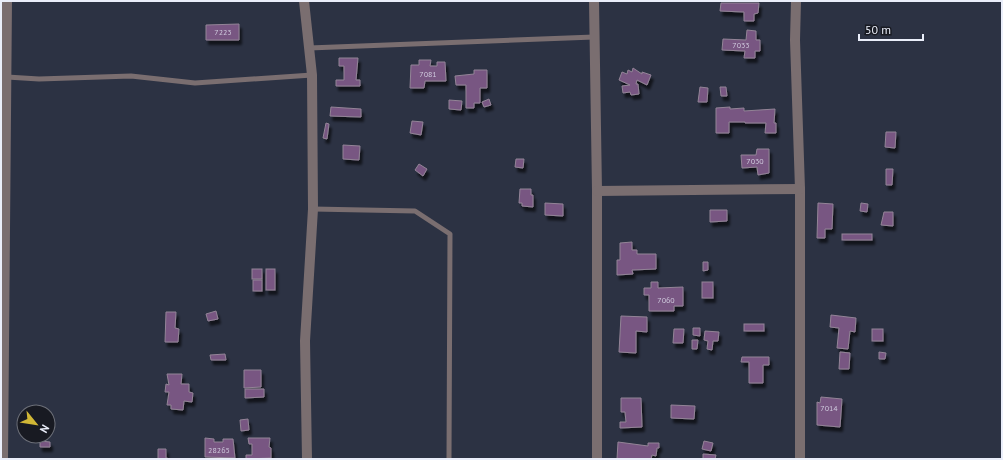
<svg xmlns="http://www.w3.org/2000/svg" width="1003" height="460" font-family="'PT Sans',sans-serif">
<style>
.building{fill:#785782;stroke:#938497;filter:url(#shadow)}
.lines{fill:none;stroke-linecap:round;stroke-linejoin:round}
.service{stroke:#7a6e70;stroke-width:5}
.minor{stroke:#7a6e70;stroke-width:10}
.labels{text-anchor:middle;stroke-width:3;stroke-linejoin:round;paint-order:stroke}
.number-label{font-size:8px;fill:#cec8dc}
</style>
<defs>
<filter id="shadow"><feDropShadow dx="2.5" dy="4.5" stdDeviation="1" flood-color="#0009"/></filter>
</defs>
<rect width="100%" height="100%" fill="#2c3243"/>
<g class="building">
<path d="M 721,3 L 759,3 L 758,13 L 754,14 L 754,21 L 744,21 L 744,12 L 720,11 Z"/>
<path d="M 239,24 L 239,40 L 206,40 L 206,25 Z"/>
<path d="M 747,30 L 756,31 L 756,40 L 760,40 L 760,51 L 755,51 L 755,58 L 744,58 L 745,51 L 722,50 L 723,39 L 746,40 Z"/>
<path d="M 339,58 L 358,58 L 356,80 L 360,80 L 360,86 L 336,86 L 336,80 L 344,80 L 344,66 L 339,66 Z"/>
<path d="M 419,60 L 431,60 L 430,66 L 437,66 L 437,62 L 445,62 L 446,81 L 425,81 L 424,88 L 410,88 L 411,65 L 419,65 Z"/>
<path d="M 633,68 L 642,74 L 642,72 L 651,75 L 647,85 L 637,80 L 636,84 L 638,84 L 639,94 L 631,95 L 630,92 L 623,93 L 622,86 L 630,85 L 619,80 L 622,72 L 627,74 L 628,70 L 632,72 Z"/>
<path d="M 474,70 L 487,70 L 487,88 L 480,88 L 480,103 L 474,103 L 474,108 L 466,108 L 466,85 L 456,85 L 455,76 L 474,74 Z"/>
<path d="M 700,87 L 708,88 L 707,102 L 698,102 Z"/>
<path d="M 720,87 L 726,87 L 727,96 L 721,96 Z"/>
<path d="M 489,99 L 491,105 L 484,107 L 482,102 Z"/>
<path d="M 449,100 L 462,101 L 461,110 L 449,109 Z"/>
<path d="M 331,107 L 361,109 L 361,117 L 330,116 Z"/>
<path d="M 730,107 L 730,109 L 744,108 L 744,111 L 775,109 L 774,123 L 776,123 L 776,133 L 765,133 L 766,123 L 745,123 L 745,122 L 729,122 L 729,133 L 716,133 L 716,108 Z"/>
<path d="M 412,121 L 423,122 L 421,135 L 410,133 Z"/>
<path d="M 326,123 L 329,124 L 327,139 L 323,138 Z"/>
<path d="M 886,132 L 896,132 L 895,148 L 885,147 Z"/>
<path d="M 343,145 L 360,146 L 359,160 L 343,159 Z"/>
<path d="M 757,149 L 769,149 L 769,173 L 758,175 L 757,167 L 742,168 L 741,155 L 756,155 Z"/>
<path d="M 516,159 L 524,159 L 523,168 L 515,167 Z"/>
<path d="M 419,164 L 427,169 L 423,176 L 415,170 Z"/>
<path d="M 886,169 L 893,169 L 892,185 L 886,185 Z"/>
<path d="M 520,189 L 531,189 L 531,195 L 533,195 L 533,207 L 522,206 L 522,203 L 519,203 Z"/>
<path d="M 545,203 L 563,204 L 563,216 L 545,215 Z"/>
<path d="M 818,203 L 833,204 L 832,229 L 825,229 L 825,238 L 817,238 Z"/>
<path d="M 861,203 L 868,204 L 867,212 L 860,211 Z"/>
<path d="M 710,210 L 727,210 L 727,221 L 710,222 Z"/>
<path d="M 884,212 L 893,212 L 893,226 L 881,225 Z"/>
<rect x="842" y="234" width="30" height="6"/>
<path d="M 632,242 L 632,250 L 637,250 L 637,254 L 656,254 L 656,269 L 632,270 L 633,274 L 617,275 L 617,260 L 620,260 L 620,243 Z"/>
<path d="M 703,262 L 708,262 L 708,270 L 703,271 Z"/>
<rect x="252" y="269" width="10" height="10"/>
<rect x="266" y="269" width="9" height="21"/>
<rect x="253" y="280" width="9" height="11"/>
<path d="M 651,282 L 658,282 L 658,288 L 683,287 L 683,306 L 674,306 L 674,311 L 649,311 L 649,295 L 644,295 L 644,288 L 651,288 Z"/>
<rect x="702" y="282" width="11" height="16"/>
<path d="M 216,311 L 218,319 L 208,321 L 206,314 Z"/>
<path d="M 166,312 L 176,312 L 175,328 L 179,329 L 178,342 L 165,342 Z"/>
<path d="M 831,315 L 856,318 L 855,332 L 850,331 L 848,349 L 837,348 L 839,328 L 830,327 Z"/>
<path d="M 621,316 L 647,317 L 647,332 L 636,331 L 636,353 L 619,352 Z"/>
<rect x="744" y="324" width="20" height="7"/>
<path d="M 693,328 L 700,328 L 700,336 L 693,335 Z"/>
<path d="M 674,329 L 684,329 L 683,343 L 673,343 Z"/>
<rect x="872" y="329" width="11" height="12"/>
<path d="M 705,331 L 719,332 L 718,341 L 713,341 L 712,350 L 707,349 L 708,341 L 704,340 Z"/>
<path d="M 692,340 L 698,340 L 697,349 L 692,349 Z"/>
<path d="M 840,352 L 850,353 L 849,369 L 839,369 Z"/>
<path d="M 879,352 L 886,353 L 885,359 L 879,359 Z"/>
<path d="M 225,354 L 226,360 L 211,360 L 210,355 Z"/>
<path d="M 742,357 L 769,357 L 769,365 L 763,365 L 763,383 L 749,383 L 749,362 L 741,362 Z"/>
<path d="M 244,370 L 261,370 L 261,387 L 244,388 Z"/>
<path d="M 167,374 L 182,374 L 181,384 L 189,384 L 189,392 L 193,393 L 192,402 L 184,401 L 183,410 L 171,409 L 171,405 L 167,405 L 169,392 L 165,392 L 166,384 L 169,385 Z"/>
<path d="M 245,389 L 264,389 L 264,397 L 245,398 Z"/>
<path d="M 821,397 L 842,399 L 840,427 L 817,425 L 817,402 L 820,403 Z"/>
<path d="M 621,398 L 641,398 L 642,427 L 620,428 L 620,422 L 626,422 L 625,412 L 621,412 Z"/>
<path d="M 671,405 L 695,406 L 694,419 L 671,418 Z"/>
<path d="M 248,419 L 249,430 L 241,431 L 240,420 Z"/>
<path d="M 205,438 L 214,439 L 214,442 L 223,442 L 223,439 L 233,439 L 235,458 L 205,457 Z"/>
<path d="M 248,438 L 270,438 L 269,447 L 271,448 L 271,458 L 246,459 L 246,455 L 252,455 L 252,444 L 249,444 Z"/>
<path d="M 40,441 L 50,442 L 50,447 L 40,447 Z"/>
<path d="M 704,441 L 713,443 L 711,451 L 702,449 Z"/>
<path d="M 618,442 L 648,446 L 648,443 L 659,443 L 659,448 L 657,448 L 656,456 L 652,455 L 651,459 L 617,459 Z"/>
<path d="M 158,449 L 166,449 L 166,458 L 170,459 L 158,459 Z"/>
<path d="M 703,454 L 716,455 L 715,459 L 703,459 Z"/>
</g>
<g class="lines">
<g class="service">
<path d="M 309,48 L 594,37"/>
<path d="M 7,77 L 39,79 L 131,76 L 195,83 L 312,75"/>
<path d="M 313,209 L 415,211 L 450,234 L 449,459"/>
</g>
<g class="minor">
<path d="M 304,1 L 312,75 L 313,209 L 305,341 L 307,459"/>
<path d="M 594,1 L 597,191 L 597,459"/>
<path d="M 796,1 L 795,40 L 800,189 L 800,459"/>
<path d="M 597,191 L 800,189"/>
<path d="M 3,459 L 7,1"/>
</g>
</g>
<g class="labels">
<g class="number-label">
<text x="223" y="35">7223</text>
<text x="741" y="48">7033</text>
<text x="428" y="77">7081</text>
<text x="755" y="164">7030</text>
<text x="666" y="303">7060</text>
<text x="829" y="411">7014</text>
<text x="219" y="453">28265</text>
</g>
</g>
<rect width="1003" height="460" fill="none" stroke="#eaeefa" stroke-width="4"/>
<g transform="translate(36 424) rotate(120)"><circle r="19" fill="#181a22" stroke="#6c6f78"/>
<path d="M0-3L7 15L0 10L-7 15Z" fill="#d1b736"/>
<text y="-6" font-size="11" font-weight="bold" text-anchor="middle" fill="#eaeefa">N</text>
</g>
<path d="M859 34v6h64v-6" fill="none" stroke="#eaeefa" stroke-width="2"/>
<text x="865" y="34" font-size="12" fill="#eaeefa" stroke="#181a22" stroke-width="3" paint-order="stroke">50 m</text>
</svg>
